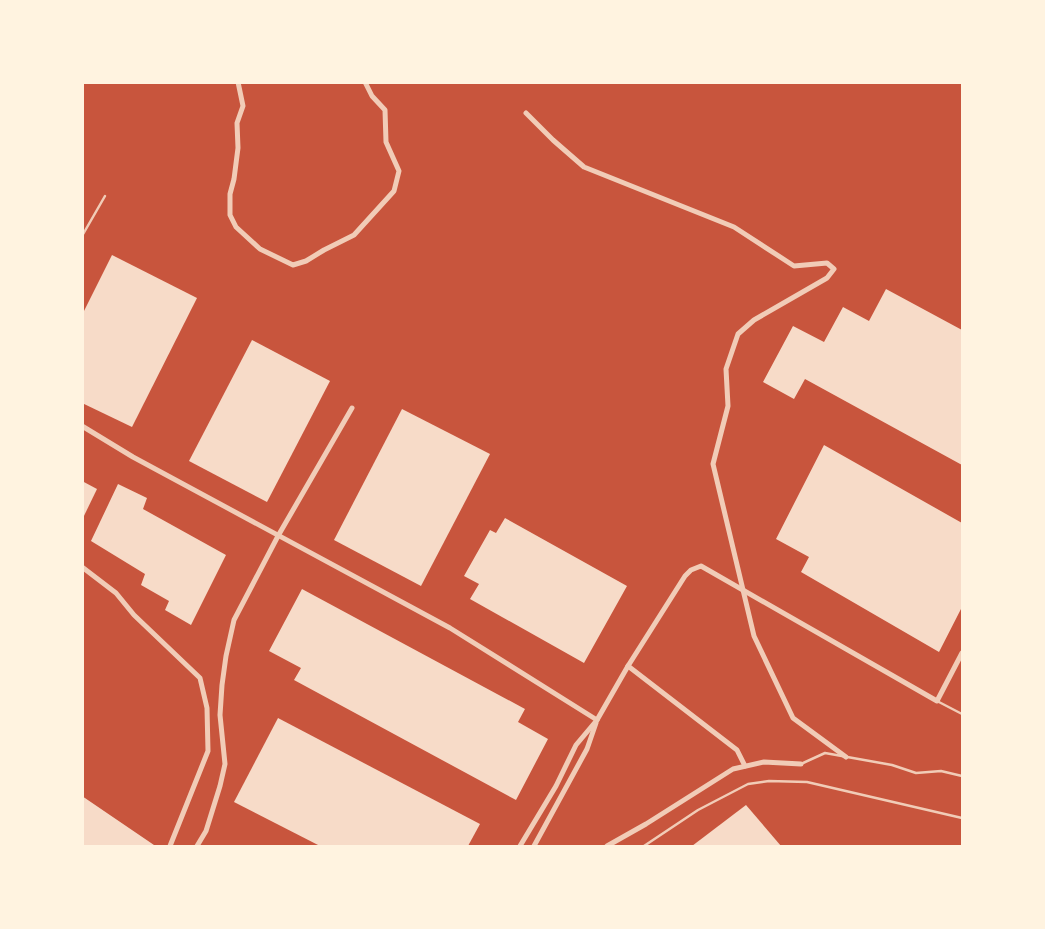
<svg xmlns="http://www.w3.org/2000/svg" width="1045" height="929" font-family="'Space Grotesk',sans-serif">
<style>
.building{fill:#f7dbc8}
.lines{fill:none;stroke-linecap:round;stroke-linejoin:round}
.service{stroke:#f1ccb7;stroke-width:2.5}
.minor{stroke:#f1ccb7;stroke-width:5}
</style>
<rect width="100%" height="100%" fill="#c8553d"/>
<g class="building">
<path d="M 112,255 L 197,298 L 132,427 L 82,403 L 82,315 Z"/>
<path d="M 886,289 L 962,330 L 962,465 L 805,379 L 794,399 L 763,382 L 793,326 L 824,342 L 843,307 L 869,321 Z"/>
<path d="M 252,340 L 330,381 L 267,502 L 189,461 Z"/>
<path d="M 402,409 L 490,454 L 421,586 L 334,540 Z"/>
<path d="M 824,445 L 962,523 L 962,607 L 939,652 L 801,572 L 809,557 L 776,539 Z"/>
<path d="M 82,481 L 97,489 L 82,520 Z"/>
<path d="M 118,484 L 147,498 L 143,509 L 226,555 L 191,625 L 165,610 L 169,601 L 141,585 L 145,574 L 91,541 Z"/>
<path d="M 505,518 L 627,586 L 584,663 L 470,599 L 479,584 L 464,576 L 490,530 L 496,533 Z"/>
<path d="M 302,589 L 525,709 L 518,722 L 548,739 L 516,800 L 294,680 L 301,668 L 269,651 Z"/>
<path d="M 278,718 L 480,824 L 468,846 L 320,846 L 234,802 Z"/>
<path d="M 82,796 L 104,811 L 154,845 L 153,846 L 82,846 Z"/>
<path d="M 746,805 L 781,846 L 692,846 Z"/>
</g>
<g class="lines">
<g class="service">
<path d="M 82,236 L 105,196"/>
<path d="M 937,701 L 962,714"/>
<path d="M 801,764 L 825,753 L 892,765 L 916,773 L 941,771 L 962,776"/>
<path d="M 644,846 L 698,810 L 748,784 L 769,781 L 807,782 L 962,818"/>
</g>
<g class="minor">
<path d="M 238,82 L 243,106 L 237,123 L 238,148 L 234,179 L 230,194 L 230,215 L 236,227 L 260,249 L 293,265 L 306,261 L 324,250 L 354,235 L 394,191 L 399,171 L 386,142 L 385,110 L 372,96 L 365,82"/>
<path d="M 526,113 L 553,140 L 584,167 L 734,227 L 794,266 L 827,263 L 834,269 L 827,278 L 754,320 L 738,334 L 726,369 L 728,406 L 713,464 L 754,636 L 793,718 L 846,757"/>
<path d="M 82,426 L 133,457 L 450,628 L 597,720"/>
<path d="M 82,567 L 116,593 L 134,615 L 200,678 L 207,708 L 208,751 L 170,846"/>
<path d="M 628,666 L 737,750 L 745,766"/>
<path d="M 197,846 L 206,831 L 220,786 L 225,764 L 220,715 L 222,685 L 226,656 L 234,620 L 278,536 L 352,408"/>
<path d="M 520,846 L 556,786 L 576,745 L 597,720 L 628,666 L 685,576 L 691,570 L 701,566 L 708,570 L 937,701 L 962,653"/>
<path d="M 534,846 L 587,749 L 596,723"/>
<path d="M 607,846 L 646,824 L 733,769 L 764,762 L 801,764"/>
</g>
</g>
<rect width="1045" height="929" fill="none" stroke="#fff3e0" stroke-width="168"/>
</svg>
